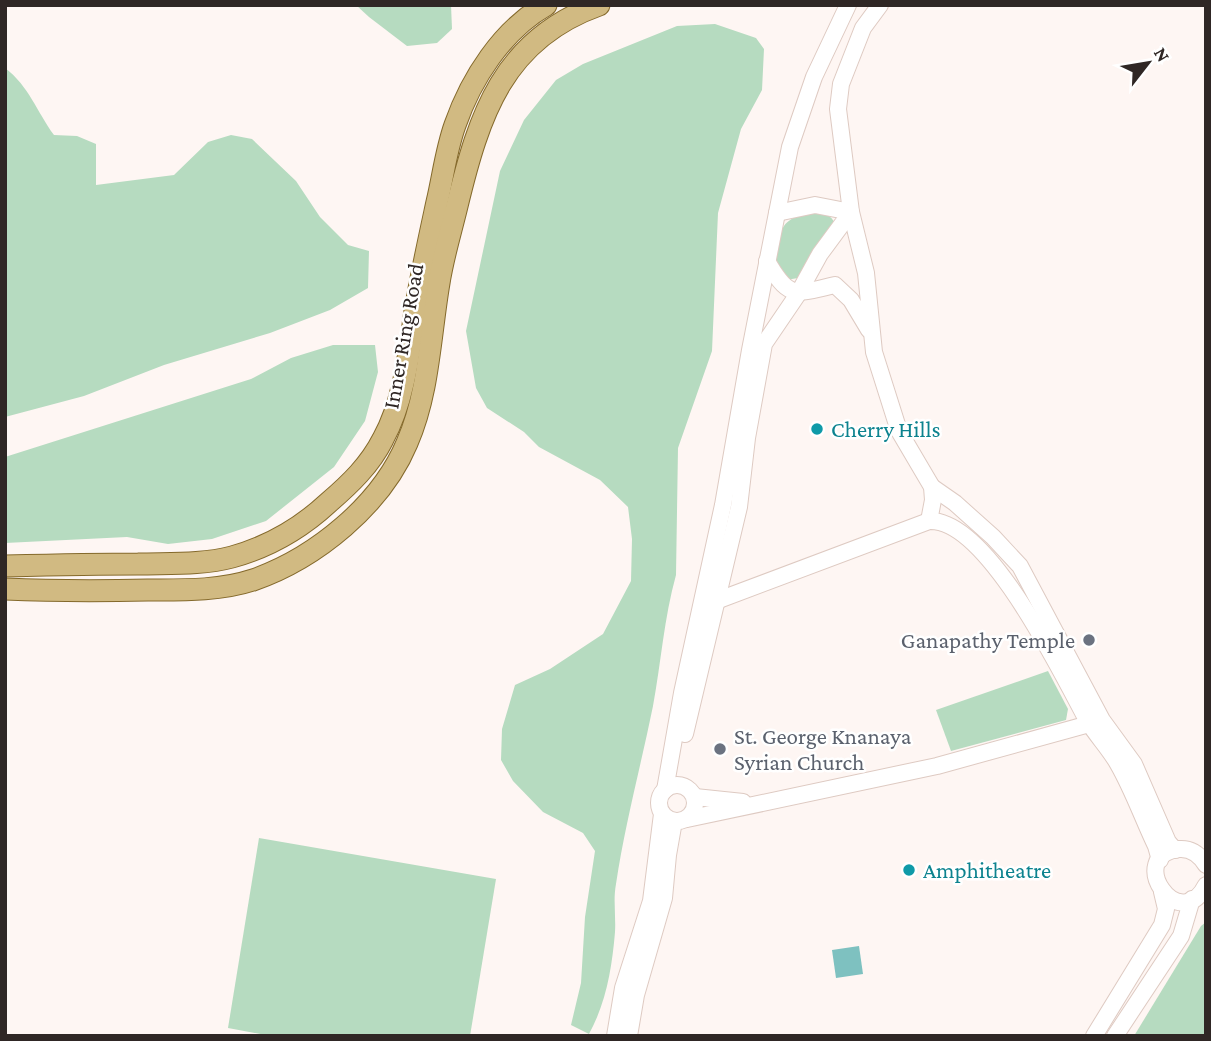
<svg xmlns="http://www.w3.org/2000/svg" width="1211" height="1041" font-family="'Crimson Pro',serif">
<style>
.green{fill:#b6dbc0}
.water{fill:#7ec1c0}
.lines{fill:none;stroke-linecap:round;stroke-linejoin:round}
.minor-casing{stroke:#decac2;stroke-width:18}
.major-casing{stroke:#84692b;stroke-width:23}
.minor{stroke:#fff;stroke-width:16}
.major{stroke:#d1ba82;stroke-width:21}
.culture-dot{fill:#0f9aa8;stroke:#fff;stroke-width:2.5}
.worship-dot{fill:#6b7280;stroke:#fff;stroke-width:2.5}
.labels{text-anchor:middle;stroke-width:5;stroke-linejoin:round;paint-order:stroke}
.street-label{font-size:23px;fill:#2f2725;stroke:#fff}
.culture-label{font-size:23px;fill:#0d838f;stroke:#fff;text-anchor:start}
.worship-label{font-size:23px;fill:#5b616d;stroke:#fff;text-anchor:end}
</style>
<rect width="100%" height="100%" fill="#fef6f3"/>
<g class="green">
<path d="M 356,5 L 451,5 L 452,29 L 437,43 L 407,46 L 369,17 Z"/>
<path d="M 715,24 L 756,38 L 764,49 L 762,90 L 741,129 L 718,213 L 712,351 L 678,448 L 676,575 C 664,618 661,663 653,706 C 641,765 625,824 616,884 C 613,900 616,916 615,932 C 612,968 606,1003 589,1034 L 571,1025 L 581,983 L 585,917 L 595,851 L 583,833 L 543,812 L 513,781 L 501,760 L 502,729 L 515,685 L 550,669 L 603,634 L 631,581 L 632,539 L 628,507 L 600,480 L 539,447 L 524,432 L 487,408 L 476,388 L 466,331 L 500,171 L 524,120 L 556,80 L 583,64 L 677,26 Z"/>
<path d="M 5,68 C 29,86 37,112 54,135 L 77,136 L 96,144 L 96,185 L 174,175 L 208,142 L 231,135 L 252,139 L 296,181 L 320,217 L 348,245 L 369,251 L 368,288 L 330,310 L 270,333 L 164,365 L 84,396 L 5,417 Z"/>
<path d="M 812,211 C 821,213 832,214 835,224 L 798,278 L 786,280 L 774,259 C 782,228 778,221 812,211 Z"/>
<path d="M 333,345 L 375,345 L 378,372 L 365,421 L 334,467 L 266,521 L 212,539 L 168,544 L 127,537 L 5,543 L 5,457 L 251,379 L 291,358 Z"/>
<path d="M 1048,671 L 1068,709 L 1066,720 L 951,751 L 936,710 Z"/>
<path d="M 259,838 L 496,879 L 470,1036 L 271,1036 L 228,1028 Z"/>
<path d="M 1206,922 L 1206,1036 L 1134,1036 L 1201,926 Z"/>
</g>
<path class="water" d="M 859,946 L 863,974 L 836,978 L 832,950 Z"/>
<g class="lines">
<g class="minor-casing">
<g id="minor">
<path d="M 880,5 L 863,28 L 841,84 L 838,109 L 851,212 L 866,273 L 874,352 L 899,431 L 932,487 L 933,500 L 929,521"/>
<path d="M 767,261 C 789,300 795,294 835,285 L 851,300 L 869,330"/>
<path d="M 932,487 L 955,503 L 993,537 L 1020,566 L 1102,720 L 1134,764 L 1168,842 L 1175,850"/>
<path d="M 716,601 L 929,521 C 987,518 1062,674 1087,720 C 1096,735 1109,748 1118,764 C 1133,790 1143,819 1156,846 L 1160,860"/>
<path d="M 685,734 L 739,507 L 747,438 L 764,344 L 798,294 L 820,254 L 851,212 L 815,205 L 777,213"/>
<circle cx="677" cy="803" r="18"/>
<path d="M 665,790 L 682,693 L 723,505 L 750,350 L 790,147 L 814,77 L 848,5"/>
<path d="M 695,797 L 743,802"/>
<path d="M 687,819 L 937,766 L 1100,721"/>
<path d="M 1206,865 C 1200,855 1192,848 1179,849 C 1124,855 1179,938 1206,885"/>
<path d="M 615,1036 L 623,988 L 651,901 L 662,814"/>
<path d="M 629,1036 L 636,995 L 664,898 L 668,855 L 674,821"/>
<path d="M 1094,1036 L 1162,925 L 1166,909 L 1162,892"/>
<path d="M 1115,1036 L 1181,936 L 1192,899"/>
</g>
</g>
<g class="major-casing">
<g id="major">
<path d="M 5,566 C 49,565 93,564 138,564 C 169,563 202,565 232,557 C 268,547 301,528 328,503 C 350,484 370,465 383,439 C 404,401 409,353 415,311 C 421,275 429,239 437,202 C 443,177 446,150 455,125 C 471,79 502,30 546,5"/>
<path d="M 5,589 C 53,591 100,591 148,590 C 182,590 220,591 253,580 C 316,558 381,505 407,443 C 429,393 430,336 439,283 C 443,257 451,231 457,206 C 479,115 503,39 599,5"/>
</g>
</g>
<use href="#minor" class="minor"/>
<use href="#major" class="major"/>
</g>
<g class="culture-dot">
<circle cx="817" cy="429" r="7"/>
<circle cx="909" cy="870" r="7"/>
</g>
<g class="worship-dot">
<circle cx="1089" cy="640" r="7"/>
<circle cx="720" cy="749" r="7"/>
</g>
<g class="labels">
<g class="street-label">
<text transform="translate(403 336) rotate(-80)" y="8">Inner Ring Road</text>
</g>
<g class="culture-label">
<text x="831" y="437">Cherry Hills</text>
<text x="923" y="878">Amphitheatre</text>
</g>
<g class="worship-label">
<text x="1075" y="648">Ganapathy Temple</text>
<text x="734" y="744" text-anchor="start">St. George Knanaya<tspan x="734" dy="26">Syrian Church</tspan></text>
</g>
</g>
<rect width="1211" height="1041" fill="none" stroke="#2f2725" stroke-width="14"/>
<g transform="translate(1148 63) rotate(59)" stroke="#ffffff" stroke-width="5" paint-order="stroke">
<path d="M0-5L12 26L0 18L-12 26Z" fill="#2f2725"/>
<text y="-10" font-size="19" font-weight="bold" text-anchor="middle" fill="#2f2725">N</text>
</g>
</svg>
